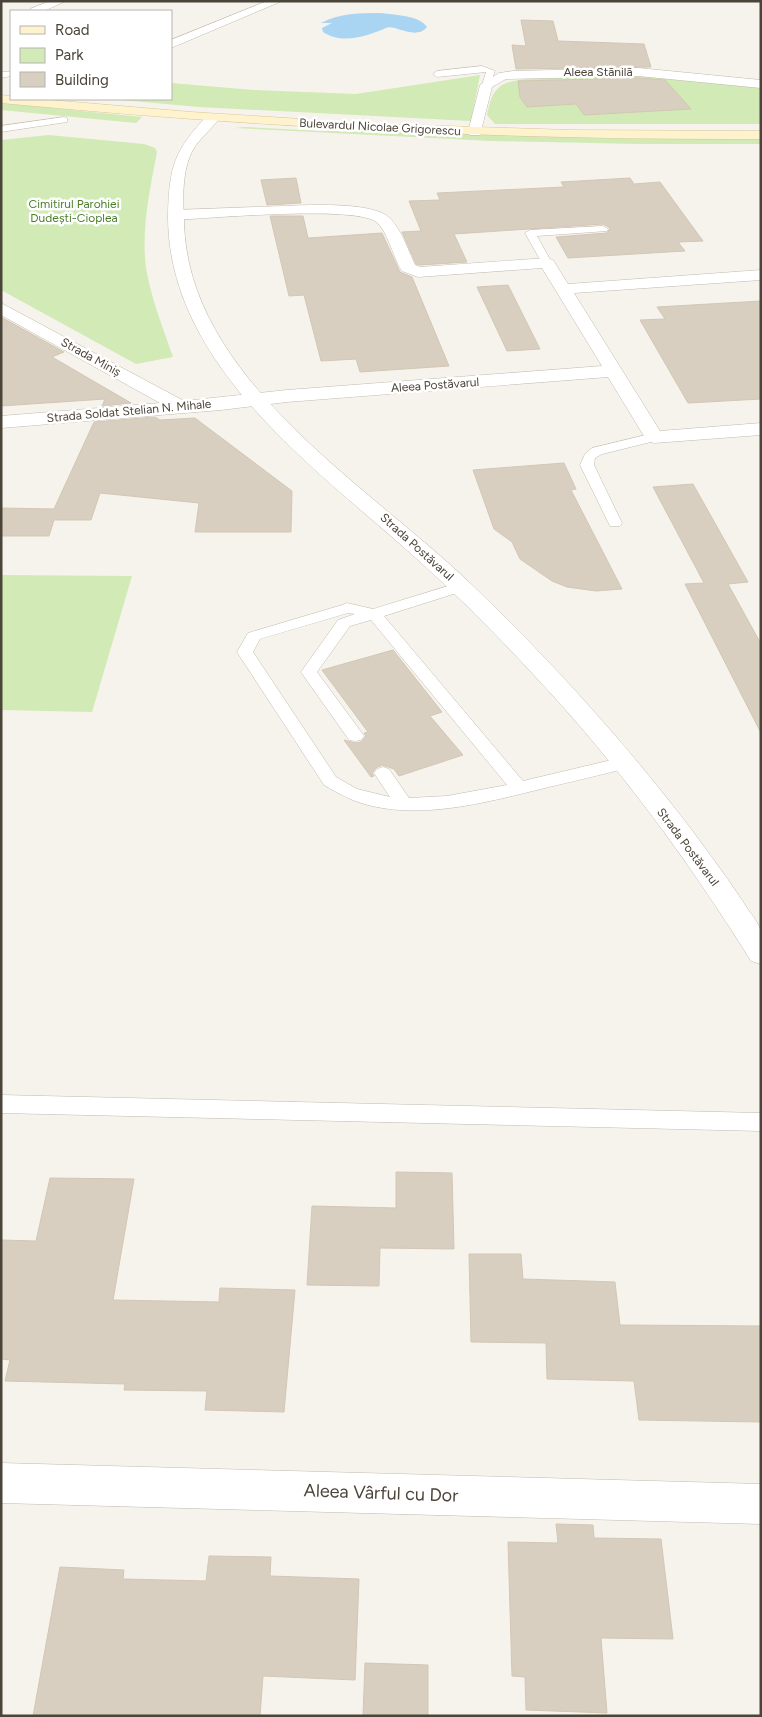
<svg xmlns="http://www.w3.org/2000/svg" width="762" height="1717" font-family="Figtree,sans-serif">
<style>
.green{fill:#d2eab5}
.water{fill:#a9d4f2}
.building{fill:#d8cfc1;stroke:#d3c7b4}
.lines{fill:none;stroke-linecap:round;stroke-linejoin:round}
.service-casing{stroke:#c2bbae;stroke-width:1}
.minor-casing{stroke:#c2bbae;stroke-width:1}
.tertiary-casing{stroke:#c2bbae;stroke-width:1}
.secondary-casing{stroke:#d6c79b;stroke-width:1}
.service{fill:#fff;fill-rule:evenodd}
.minor{fill:#fff;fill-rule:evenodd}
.tertiary{fill:#fff;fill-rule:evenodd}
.secondary{fill:#fff3cd;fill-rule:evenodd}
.labels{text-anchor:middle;stroke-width:5;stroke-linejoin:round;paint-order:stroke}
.far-street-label{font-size:12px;fill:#4b4439;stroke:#fff}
.far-park-label{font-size:12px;fill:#4a7f2a;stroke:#fff}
.near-street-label{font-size:18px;fill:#4b4439;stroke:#fff}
</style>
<rect width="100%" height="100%" fill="#f6f3ec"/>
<g class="green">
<path d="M 638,72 L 761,84 L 761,124 L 495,124 L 487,115 C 490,102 491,93 502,85 C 517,75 615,73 638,72 Z"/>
<path d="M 480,75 L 471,121 L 199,107 L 110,99 L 171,99 L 171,83 L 254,90 L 356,94 Z"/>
<path d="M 1,103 L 142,117 L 136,123 L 1,110 Z"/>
<path d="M 245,127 L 322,131 L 395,131 L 761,138 L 761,144 L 639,144 L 491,141 L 234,128 Z"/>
<path d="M 49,135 L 144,144 L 155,148 L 157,152 C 150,189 141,229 146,268 C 151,298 163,328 173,357 L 136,364 L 1,290 L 1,140 Z"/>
<path d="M 1,575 L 132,576 L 92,712 L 1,710 Z"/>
</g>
<path class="water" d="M 381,13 C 394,15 419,15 427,27 C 415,41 395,24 386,28 C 367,36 343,45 323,32 L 322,28 L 332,23 L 321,23 C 339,13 361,13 381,13 Z"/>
<g class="building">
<path d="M 521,20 L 553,21 L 558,41 L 644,44 L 651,67 L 516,69 L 512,45 L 526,46 Z"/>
<path d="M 638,78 L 665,80 L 691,109 L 584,115 L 576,104 L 527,107 L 520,97 L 518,81 Z"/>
<path d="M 296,178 L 301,203 L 267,205 L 261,180 Z"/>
<path d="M 630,178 L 634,184 L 660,182 L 703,241 L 678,242 L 685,251 L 568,258 L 556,237 L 607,233 L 610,228 L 603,224 L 454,234 L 467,262 L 420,265 L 416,264 L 402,232 L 421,231 L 409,201 L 440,200 L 437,193 L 564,187 L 561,182 Z"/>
<path d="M 270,216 L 303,216 L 308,238 L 382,233 L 400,272 L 412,277 L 449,366 L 360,372 L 356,359 L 321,361 L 304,295 L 289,296 Z"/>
<path d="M 508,285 L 540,349 L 507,351 L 477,287 Z"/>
<path d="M 761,301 L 761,399 L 688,403 L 640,320 L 665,319 L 657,307 Z"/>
<path d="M 1,317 L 64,352 L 52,357 L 131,403 L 102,406 L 105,399 L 1,406 Z"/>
<path d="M 155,417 L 160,420 L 195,418 L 292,491 L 291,532 L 195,532 L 199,503 L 100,493 L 91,520 L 54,520 L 49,536 L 1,536 L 1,508 L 54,509 L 94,422 Z"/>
<path d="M 564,463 L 576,489 L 571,490 L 622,589 L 596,591 L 567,587 L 552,581 L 520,559 L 512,542 L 494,529 L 473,470 Z"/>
<path d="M 693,484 L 748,582 L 728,584 L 761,644 L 761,733 L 685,584 L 704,583 L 653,487 Z"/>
<path d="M 393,650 L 442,712 L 430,716 L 463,755 L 399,776 L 394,769 L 382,765 L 376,768 L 372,773 L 374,776 L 371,777 L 344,740 L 355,743 L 361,742 L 366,736 L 364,733 L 368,732 L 322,670 Z"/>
<path d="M 396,1172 L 452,1173 L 454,1249 L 380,1248 L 379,1286 L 307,1285 L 312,1206 L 396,1208 Z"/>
<path d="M 50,1178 L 134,1179 L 113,1300 L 219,1302 L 220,1288 L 295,1290 L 284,1412 L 205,1410 L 207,1391 L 124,1390 L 125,1384 L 5,1381 L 10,1360 L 1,1359 L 1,1240 L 36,1241 Z"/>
<path d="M 469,1254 L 521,1254 L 523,1279 L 615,1282 L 620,1325 L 761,1326 L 761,1422 L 639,1420 L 634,1381 L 547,1379 L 546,1343 L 471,1342 Z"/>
<path d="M 556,1524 L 593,1525 L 594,1538 L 661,1539 L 673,1639 L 601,1638 L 607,1713 L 526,1710 L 525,1677 L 512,1676 L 508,1542 L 558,1543 Z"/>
<path d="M 209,1556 L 271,1557 L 270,1576 L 359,1579 L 355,1680 L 263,1676 L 260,1716 L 33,1716 L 60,1567 L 124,1570 L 123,1579 L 206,1581 Z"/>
<path d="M 365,1663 L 428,1665 L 428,1716 L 363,1716 Z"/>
</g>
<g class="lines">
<g class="service-casing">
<g id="service">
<path d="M 482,66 L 495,71 L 489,87 L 482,85 L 486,72 L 437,77 L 433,74 L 437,71 Z"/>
<path d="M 1,72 L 11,72 L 11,76 L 1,78 Z"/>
<path d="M 64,117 L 67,118 L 67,122 L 1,132 L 1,126 Z"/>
<path d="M 603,226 L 608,229 L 607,231 L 537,236 L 552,263 L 547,266 L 542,263 L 525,233 L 530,230 Z"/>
<path d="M 654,433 L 659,434 L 661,437 L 659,440 L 602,454 L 595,458 L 594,465 L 622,523 L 620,526 L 610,526 L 580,465 L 585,454 L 592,448 Z"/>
<path d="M 461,582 L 466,584 L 469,587 L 466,590 L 384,616 L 523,781 L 624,757 L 630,759 L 633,763 L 630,767 C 602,775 573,781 545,788 C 491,801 428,819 372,806 C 354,802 339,794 324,785 L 237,652 L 248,633 L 342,605 L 347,603 L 373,609 ZM 348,613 L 355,614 L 338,620 L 301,672 L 349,740 L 355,741 L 361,740 L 364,736 L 317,672 L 350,626 L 371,620 L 507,785 L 447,796 L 409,798 L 389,769 L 383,767 L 377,769 L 374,773 L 390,797 L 357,789 L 336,777 L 253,652 L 260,639 Z"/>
<path d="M 1,1095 L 761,1113 L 761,1131 L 1,1113 Z"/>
</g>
</g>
<g class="minor-casing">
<g id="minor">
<path d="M 50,1 L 66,1 L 44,11 L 28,11 L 30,9 Z"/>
<path d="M 267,1 L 282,1 L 171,48 L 171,40 Z"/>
<path d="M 638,68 L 761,80 L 761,88 L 638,76 L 506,79 L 492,87 L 480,135 L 470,135 L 468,132 L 480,85 L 499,73 L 513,71 Z"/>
<path d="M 283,206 C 308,205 365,202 386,215 C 400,225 408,250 415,265 L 420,267 L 547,258 L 553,260 L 568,284 L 761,270 L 761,280 L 574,293 L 660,431 L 761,423 L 761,435 L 654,443 L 647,441 L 608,377 L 287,402 L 221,410 L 1,428 L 1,416 L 160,403 L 1,315 L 1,303 L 184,401 L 287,390 L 602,366 L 542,268 L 418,277 L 402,271 C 393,258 388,230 375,221 C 349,206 211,218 175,220 L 170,218 L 167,215 L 170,212 L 175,210 Z"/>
<path d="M 1,1463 L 761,1484 L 761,1524 L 1,1503 Z"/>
</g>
</g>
<g class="tertiary-casing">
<path id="tertiary" d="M 213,114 L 220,118 C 210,131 196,141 190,156 C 182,176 183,200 184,220 C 186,378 368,485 470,583 C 550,660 624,741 691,829 C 710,855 730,881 747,908 C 752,915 759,924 761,931 C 762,941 761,953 761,964 L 751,961 C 687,858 615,761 532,673 C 495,633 457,595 417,559 C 316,468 168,366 168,216 C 169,167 174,150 208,115 Z"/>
</g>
<g class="secondary-casing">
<path id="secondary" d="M 1,95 L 11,96 L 11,99 L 39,99 L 191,112 L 381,124 L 571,130 L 761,131 L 761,139 C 507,140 254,127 1,103 Z"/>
</g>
<use href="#service" class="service"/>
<use href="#minor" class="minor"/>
<use href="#tertiary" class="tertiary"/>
<use href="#secondary" class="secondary"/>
</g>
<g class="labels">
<g class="far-street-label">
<text x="598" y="76">Aleea Stănilă</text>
<text transform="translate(380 127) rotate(3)" y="4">Bulevardul Nicolae Grigorescu</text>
<text transform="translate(91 357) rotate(29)" y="4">Strada Miniș</text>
<text transform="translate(435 385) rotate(-4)" y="4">Aleea Postăvarul</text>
<text transform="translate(129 411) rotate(-5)" y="4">Strada Soldat Stelian N. Mihale</text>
<text transform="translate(417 547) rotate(42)" y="4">Strada Postăvarul</text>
<text transform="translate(688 847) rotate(53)" y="4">Strada Postăvarul</text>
</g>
<g class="far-park-label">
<text x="74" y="208">Cimitirul Parohiei<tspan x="74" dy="14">Dudești-Cioplea</tspan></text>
</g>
<g class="near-street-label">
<text transform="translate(381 1493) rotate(2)" y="6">Aleea Vârful cu Dor</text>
</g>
</g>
<rect width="762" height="1717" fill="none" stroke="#4b4439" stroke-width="5"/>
<rect x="10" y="10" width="162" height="90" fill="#ffffff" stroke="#b7b4b0"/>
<rect x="20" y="26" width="25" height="8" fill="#fff3cd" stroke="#b7b4b0"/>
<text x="55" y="35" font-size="15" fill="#4b4439">Road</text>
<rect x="20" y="48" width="25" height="15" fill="#d2eab5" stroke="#b7b4b0"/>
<text x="55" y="60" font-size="15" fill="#4b4439">Park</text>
<rect x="20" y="72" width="25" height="15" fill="#d8cfc1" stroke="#b7b4b0"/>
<text x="55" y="85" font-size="15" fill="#4b4439">Building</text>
</svg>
